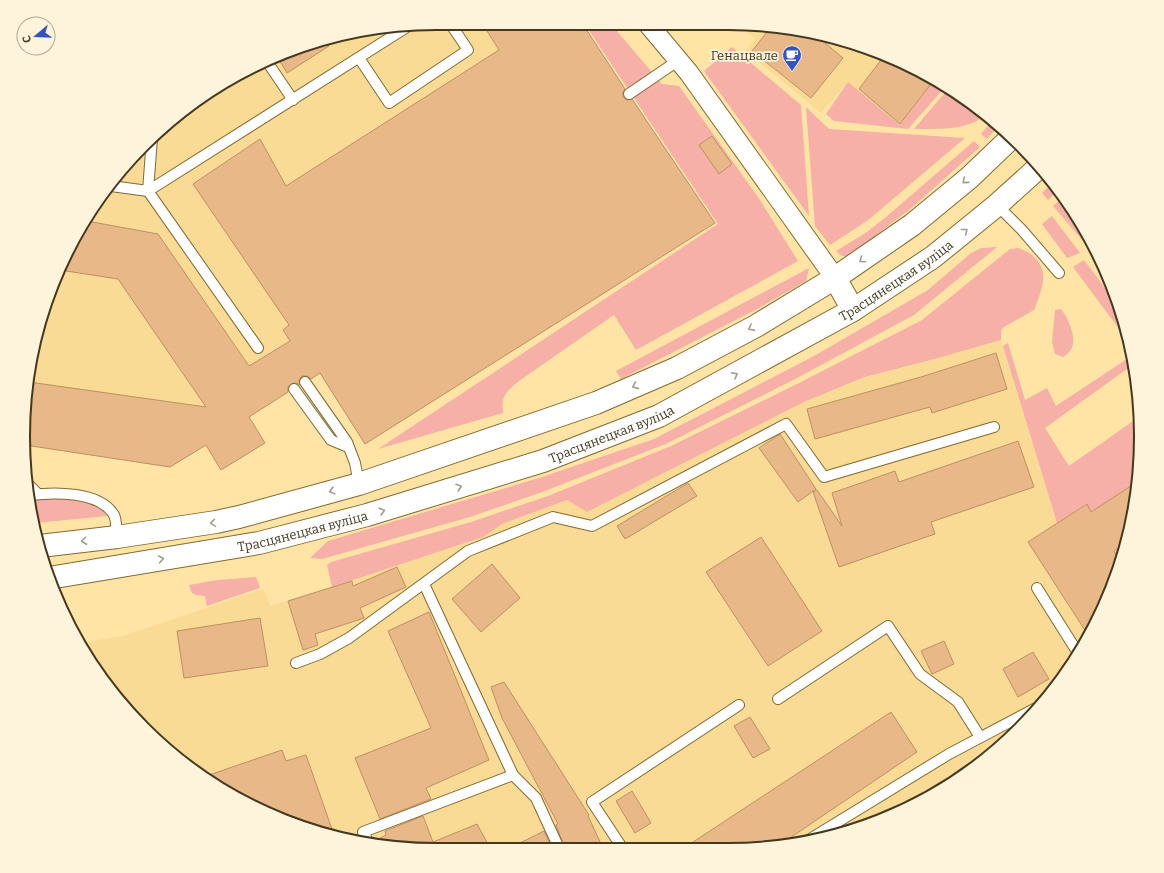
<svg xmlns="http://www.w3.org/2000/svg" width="1164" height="873" font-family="Bitter,serif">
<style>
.built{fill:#fadb96}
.green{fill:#f6b0a7}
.building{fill:#e8b888;stroke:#bd9061}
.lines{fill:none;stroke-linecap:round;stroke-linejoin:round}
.service-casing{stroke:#82692e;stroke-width:12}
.minor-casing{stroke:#82692e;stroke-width:21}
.secondary-casing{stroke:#82692e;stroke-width:24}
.service{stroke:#fff;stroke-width:10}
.minor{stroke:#fff;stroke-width:19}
.secondary{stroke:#fff;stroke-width:22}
.oneway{stroke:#a29c90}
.labels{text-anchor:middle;stroke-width:3.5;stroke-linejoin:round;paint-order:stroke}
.poi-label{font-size:13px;fill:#443920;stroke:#fef3db;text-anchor:end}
.street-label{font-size:13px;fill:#443920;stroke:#fef3db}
.rim{fill:none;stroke:#443920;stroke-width:2}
</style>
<rect width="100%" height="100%" fill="#ffe4a6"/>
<g class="built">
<path d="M 437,23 L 582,23 L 715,223 L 365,444 L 318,371 L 305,382 L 249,417 L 265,443 L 221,470 L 205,445 L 170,467 L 25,445 L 31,356 L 66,253 L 126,164 L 164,125 L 230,79 L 329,37 Z"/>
<path d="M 738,24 L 754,24 L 835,37 L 911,66 L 934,80 L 900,125 L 848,82 L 821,113 L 745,51 L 755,39 Z"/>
<path d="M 1001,340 L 1057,523 L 1087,504 L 1091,511 L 1137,482 L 1133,517 L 1110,595 L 1071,666 L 1020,729 L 957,780 L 886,819 L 781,846 L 383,846 L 303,828 L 230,794 L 144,729 L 93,666 L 81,643 L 123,636 L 263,589 L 271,606 L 483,537 L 502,524 L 567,500 L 587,512 L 804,402 L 865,378 L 931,360 Z"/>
</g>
<g class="green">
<path d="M 584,23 L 610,23 L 662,84 L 679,86 L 760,200 L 798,261 L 636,350 L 614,315 L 519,381 C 506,392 501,395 503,413 L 378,449 L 718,224 Z"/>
<path d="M 732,47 L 801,105 L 809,216 L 704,71 Z"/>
<path d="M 934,80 L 945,87 L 908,129 L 834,121 L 826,114 L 848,82 L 900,125 Z"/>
<path d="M 948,89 L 979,108 L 986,114 C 970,131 935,129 914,129 Z"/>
<path d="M 806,107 L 829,129 L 965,138 L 867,221 L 830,245 L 815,226 Z"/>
<path d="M 993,120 L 999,125 L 987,139 L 981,134 Z"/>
<path d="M 974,141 L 980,147 L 909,210 L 847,257 L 840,255 L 836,251 L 867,232 L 886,217 Z"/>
<path d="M 1052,183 L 1058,191 L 1048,200 L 1042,193 Z"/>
<path d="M 1063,197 L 1071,207 L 1092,245 L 1089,248 L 1053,206 Z"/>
<path d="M 1052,216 L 1080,253 L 1067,258 L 1042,224 Z"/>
<path d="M 997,247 L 914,315 L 797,378 L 668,443 L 545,491 L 470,517 L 322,559 L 310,558 L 328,541 L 539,478 L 654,439 L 814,356 L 928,290 L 971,253 L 981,248 Z"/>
<path d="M 1018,248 C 1023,250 1029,252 1033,256 C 1051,272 1041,291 1034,310 L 1004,327 L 1001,330 L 1001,340 L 931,360 L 865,377 L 804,402 L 587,512 L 567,500 L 502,524 L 483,537 L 332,587 L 327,565 L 331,562 L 471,522 L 548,496 L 671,446 L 799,383 L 922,320 L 1010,249 Z"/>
<path d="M 1084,260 L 1117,304 L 1129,342 L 1073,267 Z"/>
<path d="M 809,268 L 806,281 L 759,308 L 621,379 L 616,371 Z"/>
<path d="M 1061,309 C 1068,318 1079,340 1070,351 C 1069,353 1065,355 1063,357 L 1055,354 L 1052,342 L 1055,310 Z"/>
<path d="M 1008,343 L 1025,400 L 1047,388 L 1056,406 L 1133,355 L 1135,380 L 1127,369 L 1045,428 L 1069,466 L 1139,417 L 1141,436 L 1137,482 L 1091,512 L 1086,504 L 1057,523 L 1003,346 Z"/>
<path d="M 53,497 L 78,500 L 98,504 L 107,516 L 36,523 L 31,500 Z"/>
<path d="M 256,577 L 260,588 L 207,606 L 205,596 L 196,595 L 192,593 L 189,585 L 218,580 Z"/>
</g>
<g class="building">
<path d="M 482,23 L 582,23 L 625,89 L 623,92 L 623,97 L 627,100 L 632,99 L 715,223 L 365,444 L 320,373 L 311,379 L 307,376 L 302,376 L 299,380 L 300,385 L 296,383 L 291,384 L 288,387 L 288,392 L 249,417 L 265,443 L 221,470 L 206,445 L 170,467 L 25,445 L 29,382 L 206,407 L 118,279 L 60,270 L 66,253 L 87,221 L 158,234 L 249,366 L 290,341 L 283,330 L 289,325 L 193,184 L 260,139 L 286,186 L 499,50 Z"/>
<path d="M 771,27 L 830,36 L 825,43 L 843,58 L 811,98 L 752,51 Z"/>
<path d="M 325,39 L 329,46 L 287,73 L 278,58 Z"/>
<path d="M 884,56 L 911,66 L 934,80 L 900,124 L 859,89 Z"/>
<path d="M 712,136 L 732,164 L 719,174 L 699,145 Z"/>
<path d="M 996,353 L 1007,389 L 932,413 L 930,407 L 815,439 L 807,409 L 921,377 Z"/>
<path d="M 780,434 L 816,489 L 798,502 L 759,448 Z"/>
<path d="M 1018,441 L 1034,487 L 931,522 L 935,534 L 839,567 L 813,492 L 817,490 L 842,526 L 832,493 L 895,471 L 899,482 Z"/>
<path d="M 1137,482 L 1133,517 L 1125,544 L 1114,551 L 1120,561 L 1110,595 L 1088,635 L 1028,542 L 1087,504 L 1091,512 Z"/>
<path d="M 688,483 L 697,496 L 625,539 L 617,526 Z"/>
<path d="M 761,537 L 822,631 L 768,666 L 706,572 Z"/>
<path d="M 492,564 L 520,598 L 481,632 L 452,599 Z"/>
<path d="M 397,567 L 406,587 L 360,608 L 364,618 L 315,634 L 318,645 L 303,650 L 288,601 L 352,581 L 353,586 Z"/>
<path d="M 429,612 L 489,760 L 426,788 L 431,799 L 380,819 L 355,758 L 431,728 L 388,631 Z"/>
<path d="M 260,618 L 268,666 L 184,678 L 177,631 Z"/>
<path d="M 944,641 L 954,664 L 932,674 L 921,651 Z"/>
<path d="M 1033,652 L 1049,679 L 1018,697 L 1003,669 Z"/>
<path d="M 504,682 L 589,815 L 588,816 L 602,846 L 564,846 L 556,825 L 558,824 L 502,718 L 491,687 Z"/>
<path d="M 891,712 L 917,752 L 778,846 L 687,846 Z"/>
<path d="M 750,717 L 770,749 L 753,758 L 734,726 Z"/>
<path d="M 282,750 L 286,761 L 306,755 L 334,835 L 303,828 L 230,794 L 206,776 Z"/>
<path d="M 632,791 L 651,823 L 635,833 L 616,801 Z"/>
<path d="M 423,816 L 433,842 L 477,824 L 489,846 L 383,846 L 375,845 L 375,841 L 386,835 L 385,831 Z"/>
<path d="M 544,831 L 551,846 L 514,846 Z"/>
</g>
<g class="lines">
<g class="service-casing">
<g id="service">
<path d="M 359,58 L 389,103 L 468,50 L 450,23"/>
<path d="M 268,63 L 293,100"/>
<path d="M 629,94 L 679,60"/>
<path d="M 152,138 L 148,191 L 258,348"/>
<path d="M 111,186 L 148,191 L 407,27"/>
<path d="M 997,205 L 1022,230 L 1059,273"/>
<path d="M 305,382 L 347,442 L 355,463 L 359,484"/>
<path d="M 294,389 L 331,440 L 348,447"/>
<path d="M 28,484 L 38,494"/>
<path d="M 30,495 C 54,492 100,491 114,515 C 117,521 116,531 117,537"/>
<path d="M 1037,588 L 1078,653"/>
<path d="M 296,663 L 320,654 L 349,638 L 468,551 L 553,517 L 592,526 L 786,424 L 824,477 L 994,427"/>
<path d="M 778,699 L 888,626 L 920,674 L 958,702 L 980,737"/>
<path d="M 513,775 L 536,798 L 558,846"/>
<path d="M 810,839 L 949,754 L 1038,707"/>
<path d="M 369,843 L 363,832 L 513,775 L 424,584"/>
<path d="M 621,846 L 592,802 L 739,705"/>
</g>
</g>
<g class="minor-casing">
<path id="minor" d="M 648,24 L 689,73 L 835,278"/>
</g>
<g class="secondary-casing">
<g id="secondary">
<path d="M 835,278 L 853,310"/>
<path d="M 40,546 L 117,537 L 216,522 L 239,517 L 359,484 L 596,403 L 677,368 L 756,326 L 835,278 L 912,225 L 969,178 L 1012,137"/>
<path id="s1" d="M 49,578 L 259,543 L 367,515 L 543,461 L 659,416 L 853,310 L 933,257 L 997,205 L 1039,167"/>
</g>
</g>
<use href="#service" class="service"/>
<use href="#minor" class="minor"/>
<use href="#secondary" class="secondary"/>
</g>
<defs><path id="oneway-chevron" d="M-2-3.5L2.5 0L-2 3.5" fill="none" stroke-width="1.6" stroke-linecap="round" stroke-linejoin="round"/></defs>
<g class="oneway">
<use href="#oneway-chevron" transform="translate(965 181) rotate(140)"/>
<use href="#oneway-chevron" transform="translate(965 231) rotate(-39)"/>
<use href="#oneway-chevron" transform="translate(862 260) rotate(145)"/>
<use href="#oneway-chevron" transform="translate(751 328) rotate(152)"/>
<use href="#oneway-chevron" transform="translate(735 375) rotate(-29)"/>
<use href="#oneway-chevron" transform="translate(635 386) rotate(156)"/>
<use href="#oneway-chevron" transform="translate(459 487) rotate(-17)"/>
<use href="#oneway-chevron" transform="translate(332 491) rotate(165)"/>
<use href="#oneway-chevron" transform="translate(382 511) rotate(-17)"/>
<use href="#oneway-chevron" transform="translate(213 523) rotate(171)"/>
<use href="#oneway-chevron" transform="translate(84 541) rotate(173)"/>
<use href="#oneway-chevron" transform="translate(161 559) rotate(-10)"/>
</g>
<defs>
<g id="cafe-pin" transform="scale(1)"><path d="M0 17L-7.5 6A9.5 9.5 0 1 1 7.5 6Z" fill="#3354c5" stroke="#fef3db"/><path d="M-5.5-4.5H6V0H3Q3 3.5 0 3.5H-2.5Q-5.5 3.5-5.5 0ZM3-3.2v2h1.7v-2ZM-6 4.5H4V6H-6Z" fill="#fff"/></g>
</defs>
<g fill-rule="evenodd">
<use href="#cafe-pin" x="792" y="55"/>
</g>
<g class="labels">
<g class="poi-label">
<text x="778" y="60">Генацвале</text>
</g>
<g class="street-label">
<text dy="5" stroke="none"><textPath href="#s1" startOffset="906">Трасцянецкая вуліца</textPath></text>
<text dy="5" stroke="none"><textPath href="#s1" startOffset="582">Трасцянецкая вуліца</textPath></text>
<text dy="5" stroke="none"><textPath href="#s1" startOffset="258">Трасцянецкая вуліца</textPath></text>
</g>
</g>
<path d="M0 0H1164V873H0ZM436 30H728A406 406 0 0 1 1134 436V437A406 406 0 0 1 728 843H436A406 406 0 0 1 30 437V436A406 406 0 0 1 436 30Z" fill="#fef3db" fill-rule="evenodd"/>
<path class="rim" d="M436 30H728A406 406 0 0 1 1134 436V437A406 406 0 0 1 728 843H436A406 406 0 0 1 30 437V436A406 406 0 0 1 436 30Z"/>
<g transform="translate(36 36) rotate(251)"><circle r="19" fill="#fef3db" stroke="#b4a990"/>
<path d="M0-3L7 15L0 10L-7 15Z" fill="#3354c5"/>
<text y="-6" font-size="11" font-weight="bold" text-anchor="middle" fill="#443920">С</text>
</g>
</svg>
